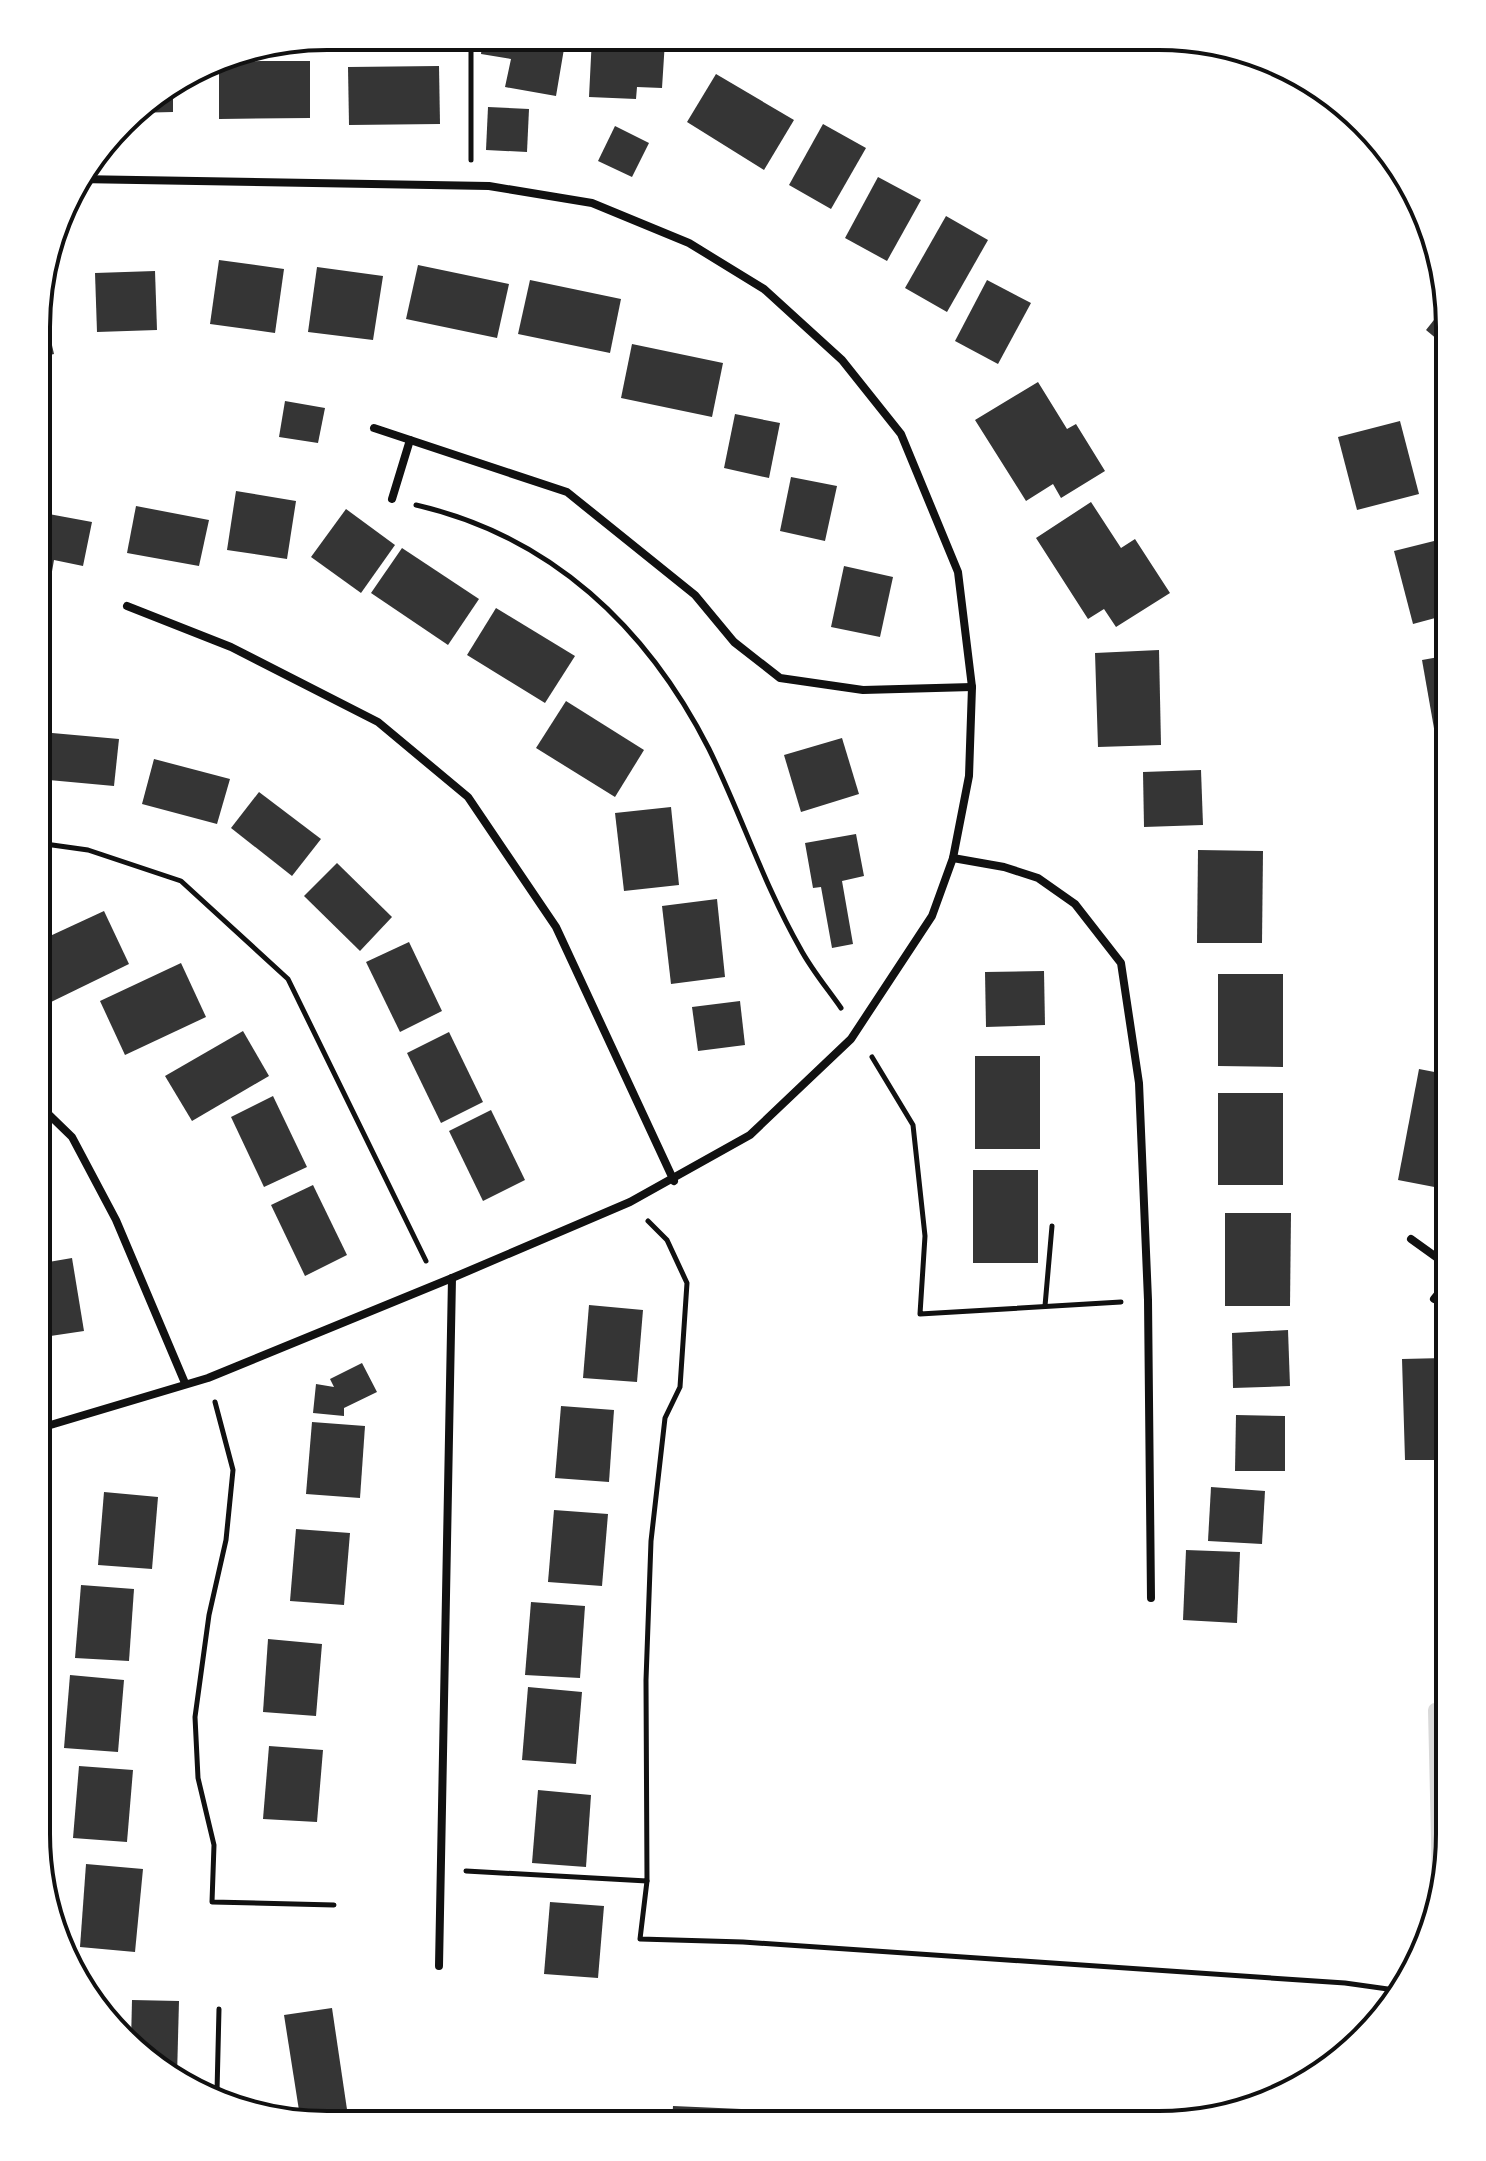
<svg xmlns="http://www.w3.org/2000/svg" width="1486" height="2161" font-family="Karla,sans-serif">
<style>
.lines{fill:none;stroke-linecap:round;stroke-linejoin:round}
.stream{stroke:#d9d9d9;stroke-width:14}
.building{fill:#353535}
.path{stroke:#111;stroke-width:5}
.minor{stroke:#111;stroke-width:8}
.rim{fill:none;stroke:#111;stroke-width:4}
</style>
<rect width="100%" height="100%" fill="#fff"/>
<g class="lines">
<path class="stream" d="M 1435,1710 L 1439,1883"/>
</g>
<g class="building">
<path d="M 483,36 L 566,37 L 556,96 L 505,87 L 511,59 L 481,54 Z"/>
<path d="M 592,37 L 665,41 L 662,88 L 637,87 L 636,99 L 589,97 Z"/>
<path d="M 261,61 L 310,61 L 310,118 L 219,119 L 219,62 Z"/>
<path d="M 439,66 L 440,124 L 349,125 L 348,67 Z"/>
<path d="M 716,74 L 794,120 L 764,170 L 687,122 Z"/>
<path d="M 173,86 L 173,112 L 132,113 L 136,108 Z"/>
<path d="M 488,107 L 529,109 L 527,152 L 486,150 Z"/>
<path d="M 823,124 L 866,148 L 831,209 L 789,185 Z"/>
<path d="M 615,126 L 649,143 L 632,177 L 598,161 Z"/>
<path d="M 878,177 L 921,200 L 887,261 L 845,238 Z"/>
<path d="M 946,216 L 988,240 L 947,312 L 905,288 Z"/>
<path d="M 219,260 L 284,269 L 275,333 L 210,324 Z"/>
<path d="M 418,265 L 509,284 L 497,338 L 406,319 Z"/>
<path d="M 317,267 L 383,276 L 373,340 L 308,332 Z"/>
<path d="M 155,271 L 157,330 L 97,332 L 95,273 Z"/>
<path d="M 530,280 L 621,299 L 610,353 L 518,334 Z"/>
<path d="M 987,280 L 1031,303 L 998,364 L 955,341 Z"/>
<path d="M 41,297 L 54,354 L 38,358 L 39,298 Z"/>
<path d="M 1445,306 L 1450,327 L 1450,350 L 1426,330 Z"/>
<path d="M 632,344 L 723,363 L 712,417 L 621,398 Z"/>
<path d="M 1038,382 L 1067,429 L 1076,424 L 1105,471 L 1061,498 L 1053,484 L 1026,501 L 975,420 Z"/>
<path d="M 285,401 L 325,408 L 318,443 L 279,437 Z"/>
<path d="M 735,414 L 780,423 L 769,478 L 724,468 Z"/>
<path d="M 1400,421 L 1419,494 L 1357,510 L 1338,437 Z"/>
<path d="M 791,477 L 837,486 L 825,541 L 780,531 Z"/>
<path d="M 236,491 L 296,501 L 287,559 L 227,550 Z"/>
<path d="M 1091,502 L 1121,548 L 1135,539 L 1170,593 L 1116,627 L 1104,609 L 1088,619 L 1036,538 Z"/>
<path d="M 136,506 L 209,520 L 199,566 L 127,553 Z"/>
<path d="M 346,509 L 395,545 L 361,593 L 311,557 Z"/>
<path d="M 38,512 L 92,522 L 83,566 L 54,560 L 50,583 L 38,581 Z"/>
<path d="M 1450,537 L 1450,614 L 1413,624 L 1394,551 Z"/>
<path d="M 402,548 L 479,599 L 448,645 L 371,593 Z"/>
<path d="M 844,566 L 893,577 L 880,637 L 831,627 Z"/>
<path d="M 496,608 L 575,656 L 545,703 L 467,655 Z"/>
<path d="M 1159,650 L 1161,745 L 1098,747 L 1095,653 Z"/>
<path d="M 1450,655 L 1450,731 L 1435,734 L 1422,660 Z"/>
<path d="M 566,701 L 644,750 L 615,797 L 536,748 Z"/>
<path d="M 41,732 L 119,739 L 114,786 L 38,779 Z"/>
<path d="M 842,738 L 859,794 L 801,812 L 784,755 Z"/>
<path d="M 154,759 L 230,779 L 217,824 L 142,804 Z"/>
<path d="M 1444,762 L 1450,762 L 1450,837 L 1446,837 Z"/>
<path d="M 1201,770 L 1203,825 L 1144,827 L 1143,772 Z"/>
<path d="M 259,792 L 321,839 L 292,876 L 231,828 Z"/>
<path d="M 671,807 L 679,885 L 624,891 L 615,813 Z"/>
<path d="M 856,834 L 864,876 L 842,881 L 853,944 L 832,948 L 821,887 L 813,888 L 805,843 Z"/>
<path d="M 1198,850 L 1263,851 L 1262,943 L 1197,943 Z"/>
<path d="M 337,863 L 392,917 L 360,951 L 304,896 Z"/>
<path d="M 717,899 L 725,977 L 671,984 L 662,906 Z"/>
<path d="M 104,911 L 129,964 L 49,1003 L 37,979 L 37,942 Z"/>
<path d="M 409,942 L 442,1011 L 400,1032 L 366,962 Z"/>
<path d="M 181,963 L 206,1017 L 125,1055 L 100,1001 Z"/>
<path d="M 1044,971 L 1045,1025 L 986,1027 L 985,972 Z"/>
<path d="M 1218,974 L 1283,974 L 1283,1067 L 1218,1066 Z"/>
<path d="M 740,1001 L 745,1045 L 698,1051 L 692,1007 Z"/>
<path d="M 243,1031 L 269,1076 L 192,1121 L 165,1076 Z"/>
<path d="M 449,1032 L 483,1102 L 441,1123 L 407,1053 Z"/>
<rect x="975" y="1056" width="65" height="93"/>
<path d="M 1419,1069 L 1450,1075 L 1450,1190 L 1398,1180 Z"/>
<rect x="1218" y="1093" width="65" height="92"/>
<path d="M 273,1096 L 307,1167 L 264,1187 L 231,1117 Z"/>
<path d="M 491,1110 L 525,1180 L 483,1201 L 449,1131 Z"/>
<rect x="973" y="1170" width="65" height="93"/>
<path d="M 313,1185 L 347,1255 L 305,1276 L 271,1205 Z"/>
<path d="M 1225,1213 L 1291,1213 L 1290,1306 L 1225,1306 Z"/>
<path d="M 72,1258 L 84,1331 L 37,1338 L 37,1264 Z"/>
<path d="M 589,1305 L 643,1310 L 637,1382 L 583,1378 Z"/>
<path d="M 1288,1330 L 1290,1386 L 1233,1388 L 1232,1333 Z"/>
<path d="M 1444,1358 L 1444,1375 L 1450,1375 L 1450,1450 L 1436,1450 L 1436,1460 L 1405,1460 L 1402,1359 Z"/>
<path d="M 362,1363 L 377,1392 L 344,1408 L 344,1416 L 313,1413 L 316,1384 L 334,1387 L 330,1379 Z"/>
<path d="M 561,1406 L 614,1410 L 609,1482 L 555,1478 Z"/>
<path d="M 1236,1415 L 1285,1416 L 1285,1471 L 1235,1471 Z"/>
<path d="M 312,1422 L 365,1426 L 360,1498 L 306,1494 Z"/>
<path d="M 1211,1487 L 1265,1491 L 1262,1544 L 1208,1541 Z"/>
<path d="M 104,1492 L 158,1497 L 152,1569 L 98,1565 Z"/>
<path d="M 554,1510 L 608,1514 L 602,1586 L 548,1582 Z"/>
<path d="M 296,1529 L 350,1533 L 344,1605 L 290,1601 Z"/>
<path d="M 1186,1550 L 1240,1552 L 1237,1623 L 1183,1620 Z"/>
<path d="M 81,1585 L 134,1589 L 129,1661 L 75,1658 Z"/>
<path d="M 531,1602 L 585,1606 L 580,1678 L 525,1675 Z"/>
<path d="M 268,1639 L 322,1644 L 316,1716 L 263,1712 Z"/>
<path d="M 70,1675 L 124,1680 L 118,1752 L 64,1748 Z"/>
<path d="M 528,1687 L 582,1692 L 576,1764 L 522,1760 Z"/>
<path d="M 269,1746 L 323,1750 L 317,1822 L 263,1819 Z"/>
<path d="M 79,1766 L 133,1770 L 127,1842 L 73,1838 Z"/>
<path d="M 538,1790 L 591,1795 L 586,1867 L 532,1863 Z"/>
<path d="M 86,1864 L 143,1869 L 135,1952 L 80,1947 Z"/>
<path d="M 550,1902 L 604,1906 L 598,1978 L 544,1974 Z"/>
<path d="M 132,2000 L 179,2001 L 177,2076 L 150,2065 L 131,2042 Z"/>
<path d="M 332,2008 L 349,2123 L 301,2123 L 284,2015 Z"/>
<path d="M 673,2106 L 813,2112 L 813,2124 L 672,2124 Z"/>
</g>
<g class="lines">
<g class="path">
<path d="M 471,36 L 471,160"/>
<path d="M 416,505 C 551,536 647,627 709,749 C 741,814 764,885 800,948 C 811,969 827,988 841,1008"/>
<path d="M 38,843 L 88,850 L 181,881 L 288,979 L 426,1261"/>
<path d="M 872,1057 L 913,1125 L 925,1236 L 920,1314 L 1121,1302"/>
<path d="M 1045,1306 L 1052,1226"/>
<path d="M 215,1402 L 233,1470 L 226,1540 L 209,1615 L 195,1717 L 198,1778 L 214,1845 L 212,1902 L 334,1905"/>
<path d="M 466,1871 L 647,1881 L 646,1680 L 651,1541 L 665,1418 L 680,1387 L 687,1283 L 667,1240 L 648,1221"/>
<path d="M 647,1881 L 640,1939 L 743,1942 L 1345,1983 L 1402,1991"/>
<path d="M 217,2092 L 219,2009"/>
</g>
<g class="minor">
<path d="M 374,428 L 567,492 L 695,595 L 734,642 L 780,678 L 863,690 L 972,687"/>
<path d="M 392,499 L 410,440"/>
<path d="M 127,606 L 231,647 L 378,722 L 468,797 L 556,927 L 674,1181"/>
<path d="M 953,858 L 1004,867 L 1038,878 L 1075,904 L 1121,963 L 1139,1083 L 1148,1300 L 1151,1598"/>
<path d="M 37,1103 L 72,1137 L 116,1220 L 185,1383"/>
<path d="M 1411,1239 L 1450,1267"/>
<path d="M 1434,1299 L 1450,1279"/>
<path d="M 37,1429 L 208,1378 L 452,1278 L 630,1202 L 750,1135 L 851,1039 L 932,916 L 953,858 L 969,776 L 972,687 L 958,572 L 901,434 L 842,360 L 764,289 L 689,243 L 592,203 L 489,186 L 77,179"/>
<path d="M 439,1966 L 452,1278"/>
</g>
</g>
<path d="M0 0H1486V2161H0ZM327 50H1159A277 277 0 0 1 1436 327V1834A277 277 0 0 1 1159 2111H327A277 277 0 0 1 50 1834V327A277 277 0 0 1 327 50Z" fill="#fff" fill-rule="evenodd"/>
<path class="rim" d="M327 50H1159A277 277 0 0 1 1436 327V1834A277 277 0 0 1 1159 2111H327A277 277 0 0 1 50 1834V327A277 277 0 0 1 327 50Z"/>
</svg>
